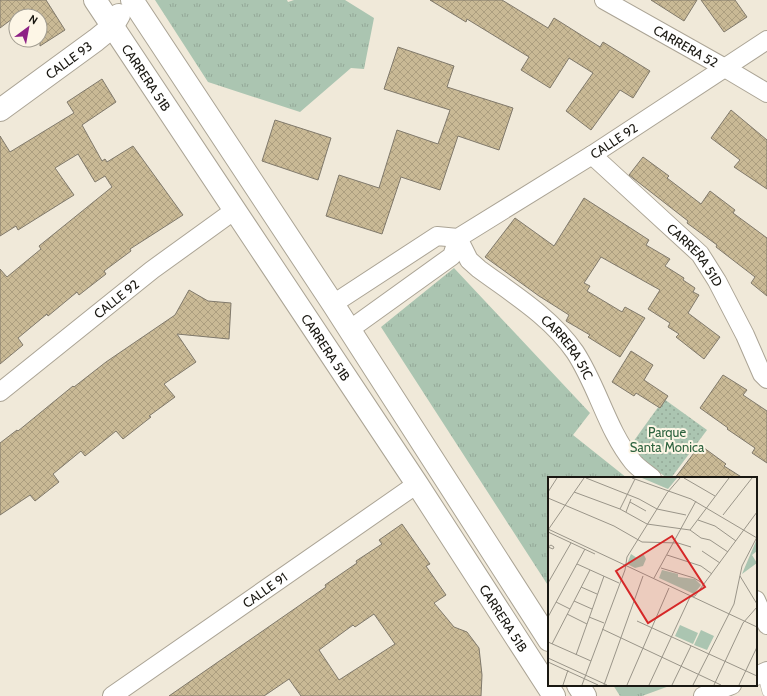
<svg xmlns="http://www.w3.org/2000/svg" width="767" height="696" font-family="Cabin,sans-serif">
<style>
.grass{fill:url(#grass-tufts)}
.park{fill:url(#park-dots)}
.building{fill:url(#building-cross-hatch);stroke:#80796b;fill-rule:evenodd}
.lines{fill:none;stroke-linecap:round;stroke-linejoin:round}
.lane-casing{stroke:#aba495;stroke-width:10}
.street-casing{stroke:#aba495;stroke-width:20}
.secondary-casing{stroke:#aba495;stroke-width:24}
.lane{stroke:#fff;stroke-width:9}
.street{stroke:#fff;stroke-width:18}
.secondary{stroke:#fff;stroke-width:22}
.labels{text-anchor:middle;stroke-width:4;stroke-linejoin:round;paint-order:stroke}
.street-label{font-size:13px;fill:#1a1812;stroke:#fdf6e6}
.park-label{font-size:13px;fill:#2e633f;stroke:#fdf6e6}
.inset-road{fill:none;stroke:#9a9589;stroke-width:1}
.view{fill:#d62828;fill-opacity:0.15;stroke:#d62828;stroke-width:2}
.inset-edge{fill:none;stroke:#1a1812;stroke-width:2}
</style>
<defs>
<pattern id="grass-tufts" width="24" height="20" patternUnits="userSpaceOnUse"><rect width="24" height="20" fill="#abc5b1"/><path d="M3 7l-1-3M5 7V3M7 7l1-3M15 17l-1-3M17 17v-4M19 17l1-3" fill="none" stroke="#93a897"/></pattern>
<pattern id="park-dots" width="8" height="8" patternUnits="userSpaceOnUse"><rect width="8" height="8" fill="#abc5b1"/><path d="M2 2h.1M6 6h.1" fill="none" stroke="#93a897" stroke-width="1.8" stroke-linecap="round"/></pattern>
<pattern id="building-cross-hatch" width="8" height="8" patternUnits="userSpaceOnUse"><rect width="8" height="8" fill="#c9b995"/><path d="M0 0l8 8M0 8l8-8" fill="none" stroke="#ac9e7f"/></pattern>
</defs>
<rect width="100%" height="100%" fill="#f0e9d9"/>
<g class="grass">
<path d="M 155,0 L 287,0 L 288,2 L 294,0 L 345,0 L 374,18 L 364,69 L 351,68 L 300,112 L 208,82 Z"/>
<path d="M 454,268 L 590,413 L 573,435 L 627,478 L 549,478 L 549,587 L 381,327 Z"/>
<path d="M 613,685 L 672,685 L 642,696 L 620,696 Z"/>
</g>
<path class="park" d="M 664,399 L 707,430 L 671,478 L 667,478 L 628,449 Z"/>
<g class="building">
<path d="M 0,0 L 46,0 L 65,30 L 40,46 L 40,16 L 16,16 L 0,28 Z"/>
<path d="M 430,0 L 502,0 L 548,28 L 554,18 L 600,47 L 603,42 L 650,71 L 633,98 L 620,90 L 591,130 L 566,111 L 593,73 L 569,58 L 550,88 L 521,70 L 529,57 L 467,19 L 466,22 Z"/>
<path d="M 651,0 L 697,0 L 684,21 Z"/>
<path d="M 701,0 L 735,0 L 747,17 L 724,32 Z"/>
<path d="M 398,47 L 454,66 L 447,87 L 513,108 L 499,150 L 458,136 L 440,190 L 401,177 L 382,234 L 326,216 L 339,175 L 379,188 L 397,130 L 438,144 L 450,110 L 384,89 Z"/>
<path d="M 102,79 L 116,102 L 82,125 L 102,161 L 105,159 L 107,162 L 133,146 L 183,215 L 130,249 L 131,251 L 104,271 L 106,274 L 79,295 L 77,292 L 48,316 L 47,314 L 18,338 L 23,345 L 0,364 L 0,269 L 7,277 L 41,249 L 39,246 L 112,187 L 105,176 L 95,182 L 78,154 L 55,168 L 74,195 L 18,230 L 16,226 L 0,236 L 0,136 L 10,152 L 74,113 L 67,102 Z"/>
<path d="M 731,110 L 767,140 L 767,189 L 734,167 L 740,160 L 711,138 Z"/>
<path d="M 275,120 L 331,138 L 318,180 L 262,161 Z"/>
<path d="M 643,157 L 669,176 L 667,178 L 701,204 L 710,191 L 735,210 L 733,213 L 767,238 L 767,296 L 751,283 L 755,277 L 716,247 L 717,245 L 687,223 L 688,221 L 629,175 Z"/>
<path d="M 584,198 L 649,240 L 646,245 L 670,259 L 665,266 L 684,278 L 683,280 L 695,288 L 693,292 L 699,295 L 688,313 L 720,337 L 704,359 L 676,337 L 679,334 L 668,327 L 670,323 L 648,309 L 660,290 L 601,257 L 584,283 L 590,286 L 587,291 L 622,312 L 625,307 L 645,318 L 620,357 L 588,337 L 590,335 L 566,321 L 569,315 L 539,296 L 485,257 L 515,218 L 554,246 Z"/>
<path d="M 189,290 L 208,301 L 231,303 L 229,339 L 177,334 L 196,362 L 164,384 L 175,397 L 149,416 L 151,417 L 123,439 L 116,431 L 85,456 L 81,451 L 53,474 L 59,482 L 35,501 L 30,495 L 0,515 L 0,443 L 17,430 L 18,431 L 73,386 L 74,387 L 106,362 L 175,315 Z"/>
<path d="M 631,351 L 653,365 L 644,380 L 668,396 L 660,408 L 636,393 L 634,396 L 612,382 Z"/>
<path d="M 723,375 L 747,390 L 743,395 L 767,411 L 767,463 L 752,453 L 755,448 L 727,429 L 728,428 L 700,408 Z"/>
<path d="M 700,445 L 726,464 L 724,466 L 743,478 L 675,478 Z"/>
<path d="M 402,524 L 430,564 L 426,566 L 446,595 L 434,603 L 454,627 L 467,632 L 479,648 L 482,675 L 481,696 L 301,696 L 289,679 L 264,696 L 169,696 L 326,587 L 325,585 L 357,563 L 356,561 L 382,544 L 379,540 ZM 374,614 L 395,644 L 339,680 L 319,650 L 353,625 L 355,627 Z"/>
</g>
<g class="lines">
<g class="lane-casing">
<path id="lane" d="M 762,673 L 767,692"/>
</g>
<g class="street-casing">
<g id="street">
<path id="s1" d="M 604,0 L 725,68 L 767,93"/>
<path id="s2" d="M 592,155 L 700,254 L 717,281 L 745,335 L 762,374 L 767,379"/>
<path id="s3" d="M 458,238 L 469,260 L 479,269 C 513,294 551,317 575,352 C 598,387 607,430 633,462 C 638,468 646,473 652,478"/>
<path id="s4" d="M 333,304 L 437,236 L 458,238 L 592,155 L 767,40"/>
<path d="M 349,330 L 452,256 L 458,238"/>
<path id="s5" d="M 0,392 L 152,270 L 235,210"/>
<path d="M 756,600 L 767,625"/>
<path d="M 756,676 L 767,671"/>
<path id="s6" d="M 112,696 L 417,484"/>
<path d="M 703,696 L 732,685"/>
</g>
</g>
<g class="secondary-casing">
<g id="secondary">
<path id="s7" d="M 95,0 L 417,484 L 554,696"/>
<path d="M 132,0 L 333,304 L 549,640"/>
<path id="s8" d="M 0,110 L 96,40 L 112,27 L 119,15"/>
<path d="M 578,685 L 585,696"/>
</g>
</g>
<use href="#lane" class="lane"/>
<use href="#street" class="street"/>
<use href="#secondary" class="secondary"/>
</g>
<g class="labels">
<g class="street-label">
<text dy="5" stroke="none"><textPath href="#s1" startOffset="94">CARRERA 52</textPath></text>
<text dy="5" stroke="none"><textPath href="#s8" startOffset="85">CALLE 93</textPath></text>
<text dy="5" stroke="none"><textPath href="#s7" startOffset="93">CARRERA 51B</textPath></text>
<text dy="5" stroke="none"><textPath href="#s4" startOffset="329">CALLE 92</textPath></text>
<text dy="5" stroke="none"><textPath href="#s2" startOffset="144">CARRERA 51D</textPath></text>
<text dy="5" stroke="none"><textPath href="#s5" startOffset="149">CALLE 92</textPath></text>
<text dy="5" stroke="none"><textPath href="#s7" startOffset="417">CARRERA 51B</textPath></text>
<text dy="5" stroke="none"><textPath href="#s3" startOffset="157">CARRERA 51C</textPath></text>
<text dy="5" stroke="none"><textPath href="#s6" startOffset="186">CALLE 91</textPath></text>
<text dy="5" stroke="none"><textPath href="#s7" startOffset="741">CARRERA 51B</textPath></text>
</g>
<g class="park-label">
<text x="667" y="437">Parque<tspan x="667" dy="15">Santa Monica</tspan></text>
</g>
</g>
<g transform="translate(548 477)">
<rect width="209" height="209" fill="#f0e9d9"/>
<path d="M 83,77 L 89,81 L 92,78 L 96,78 L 98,82 L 95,89 L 87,91 L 79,87 ZM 114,93 L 130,97 L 130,100 L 147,102 L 153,108 L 146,117 L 111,101 Z" fill="#abc5b1"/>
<path d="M 94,1 L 129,1 L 120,12 ZM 208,64 L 209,74 L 204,78 L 209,86 L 194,97 Z" fill="#abc5b1"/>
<path d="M 132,148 L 150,156 L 145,167 L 127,159 ZM 153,153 L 166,159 L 159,173 L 146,168 Z" fill="#abc5b1"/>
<path class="inset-road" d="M 38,1 L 91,22 L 109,32 L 138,38M 84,1 L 143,22 L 209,61M 136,1 L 167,19M 0,15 L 9,1M 26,15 L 72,32 L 99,47 L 142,53 L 153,61 L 162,63 L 180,75M 0,21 L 66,49 L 94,65 L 130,66 L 143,70M 82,25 L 98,34M 72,32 L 87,2M 78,35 L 83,22M 175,38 L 204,1M 150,43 L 167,49 L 188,64M 0,52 L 209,150M 0,53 L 36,1M 142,53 L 181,1M 0,55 L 47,77M 0,70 L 3,68 L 6,70 L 5,72 L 0,70M 154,74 L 172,86M 119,78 L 153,89 L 164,97M 29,87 L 71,106M 113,91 L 146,101 L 156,107M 192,99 L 209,127M 106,101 L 148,24M 0,106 L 23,66M 33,110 L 49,117M 26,124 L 44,132M 8,125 L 22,132M 19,137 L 39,147M 0,140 L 37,72M 41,140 L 56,146M 89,144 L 209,199M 54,152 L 173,208M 0,165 L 43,184M 4,167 L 42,93M 28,178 L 56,99M 0,181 L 59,208M 0,185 L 50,208M 15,208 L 20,193M 34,208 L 77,93 L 79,80 L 119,16 L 132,1M 56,208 L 95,99M 79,208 L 121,111M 101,208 L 142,120 L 147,119 L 209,35M 124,208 L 143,169M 145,208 L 186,127 L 194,89 L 209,60M 166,208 L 195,146 L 209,130M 191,208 L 209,170"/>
<path class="view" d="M 124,59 L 157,110 L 100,146 L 68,94 Z"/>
<rect width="209" height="209" class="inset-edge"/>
</g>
<g transform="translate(28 28) rotate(32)"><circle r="19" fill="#fdf6e6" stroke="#a29d91"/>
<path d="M0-3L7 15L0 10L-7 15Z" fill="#8e2286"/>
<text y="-6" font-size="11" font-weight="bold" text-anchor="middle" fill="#1a1812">N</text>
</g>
</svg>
